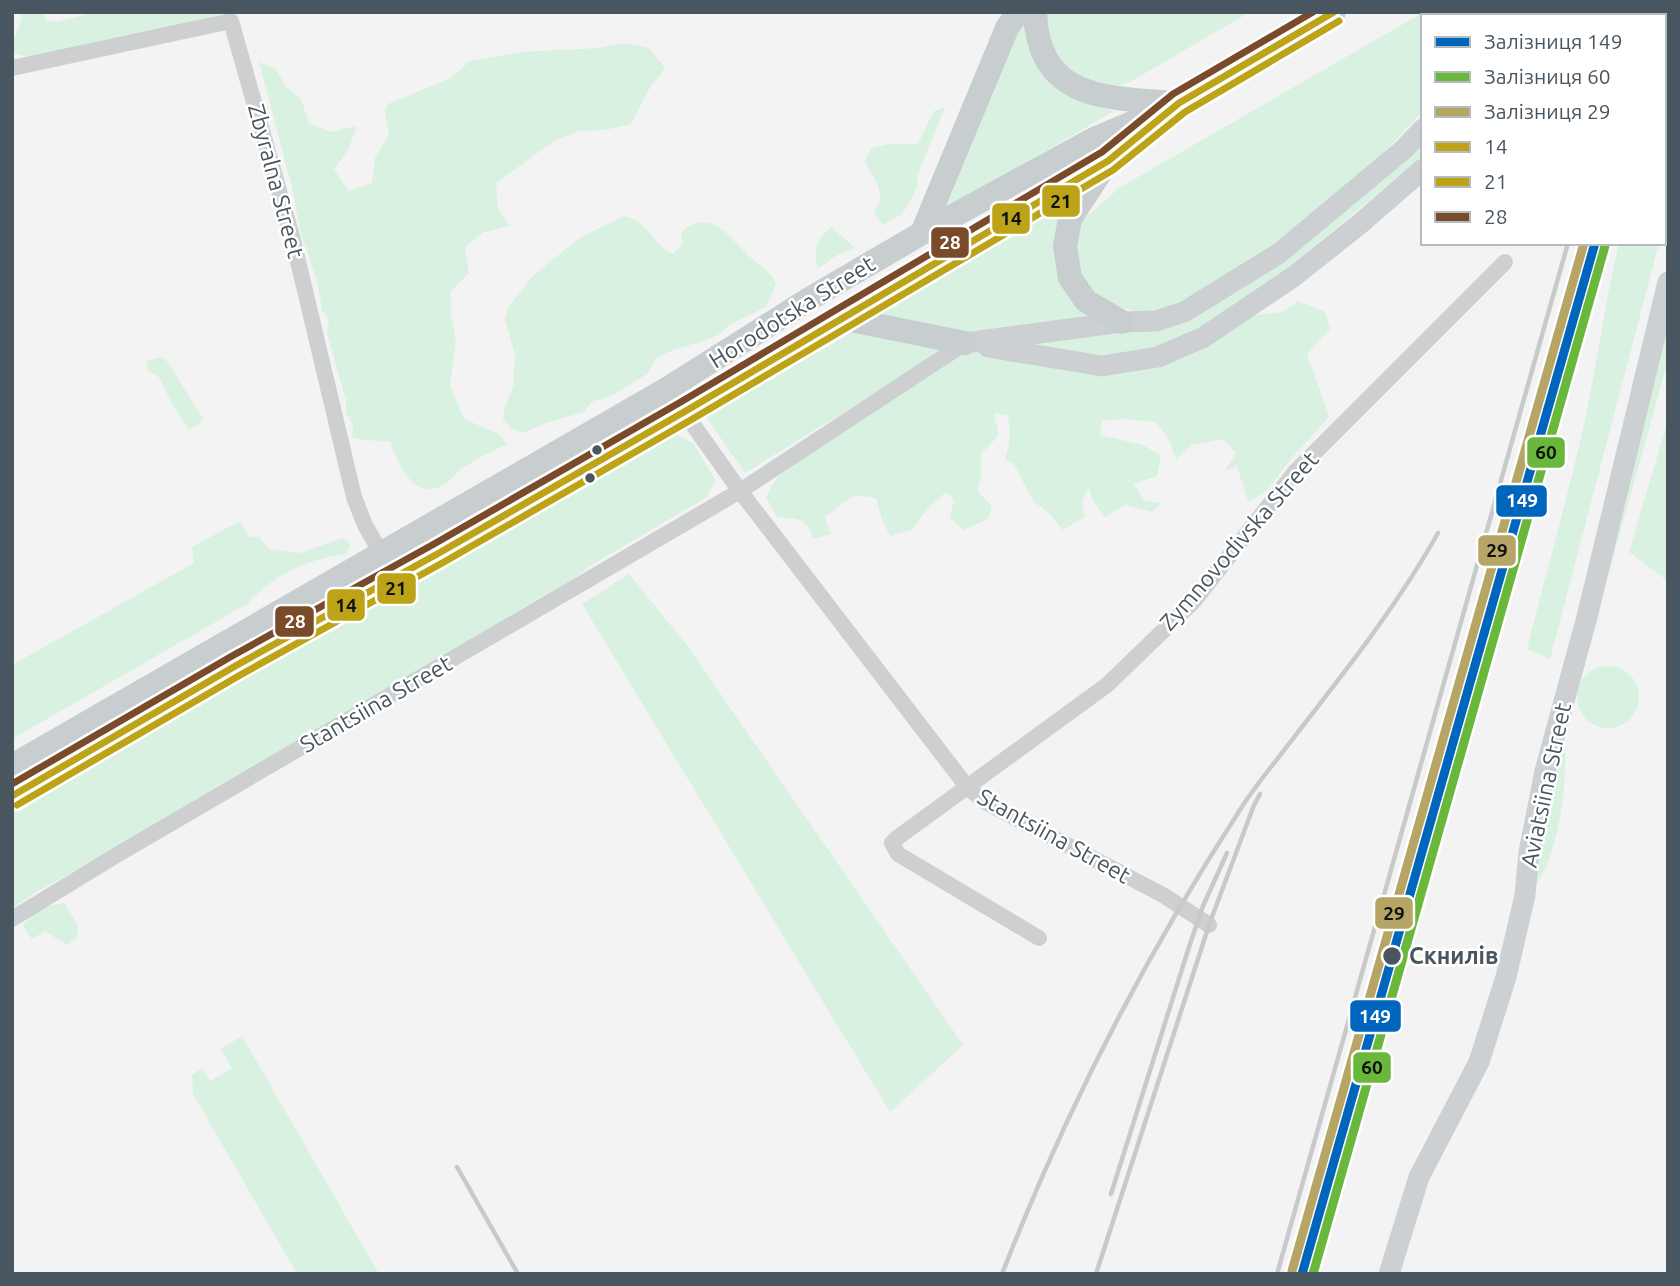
<svg xmlns="http://www.w3.org/2000/svg" width="1680" height="1286" font-family="Ubuntu,sans-serif">
<style>
.green{fill:#d8f1e0}
.lines{fill:none;stroke-linecap:round;stroke-linejoin:round}
.street{stroke:#cdcfd1;stroke-width:16}
.secondary{stroke:#cdd0d3;stroke-width:21}
.primary{stroke:#c8cdd0;stroke-width:24}
.rail{stroke:#c8c9cb;stroke-width:4.5}
.bus-1-casing{stroke:#fff;stroke-width:12}
.bus-2-casing{stroke:#fff;stroke-width:12}
.bus-3-casing{stroke:#fff;stroke-width:12}
.bus-1{stroke:#bca318;stroke-width:7}
.bus-2{stroke:#bca318;stroke-width:7}
.bus-3{stroke:#7a4b2a;stroke-width:7}
.rail-1-casing{stroke:#fff;stroke-width:14}
.rail-2-casing{stroke:#fff;stroke-width:14}
.rail-3-casing{stroke:#fff;stroke-width:14}
.rail-1{stroke:#0065bd;stroke-width:9}
.rail-2{stroke:#69b83c;stroke-width:9}
.rail-3{stroke:#b6a564;stroke-width:9}
.bus-dot{fill:#495660;stroke:#fff;stroke-width:2.5}
.labels{text-anchor:middle;stroke-width:5;stroke-linejoin:round;paint-order:stroke}
.street-label{font-size:23px;fill:#495660;stroke:#fff}
.stop-label{font-size:23px;font-weight:bold;fill:#495660;stroke:#fff;text-anchor:start}
.line-badge{stroke:#fff;stroke-width:2.5}
.badge-label{font-size:19px;text-anchor:middle;font-weight:bold;fill:#fff}
.pale-badge-label{font-size:19px;text-anchor:middle;font-weight:bold;fill:#111}
</style>
<rect width="100%" height="100%" fill="#f3f3f3"/>
<g class="green">
<path d="M 22,12 L 43,12 L 45,20 L 55,22 L 96,12 L 219,12 L 218,15 L 143,34 L 29,57 L 12,53 C 12,35 22,27 22,12 Z"/>
<path d="M 1046,12 L 1250,12 L 1130,82 L 1111,88 L 1089,82 L 1055,58 L 1044,30 Z"/>
<path d="M 1424,12 L 1509,12 L 1507,16 L 1423,16 L 1423,111 L 1379,158 L 1253,260 L 1166,310 L 1143,314 L 1104,302 L 1081,281 L 1074,242 L 1077,225 L 1119,188 Z"/>
<path d="M 1025,15 L 1073,97 L 1114,111 L 945,210 Z"/>
<path d="M 624,43 L 649,48 L 665,68 L 649,89 L 631,124 L 605,130 L 579,131 L 554,141 L 496,183 L 498,208 L 509,226 L 484,232 L 465,247 L 469,273 L 451,291 L 451,316 L 456,341 L 450,385 L 464,419 L 499,434 L 507,444 C 492,451 476,459 463,468 C 455,474 450,482 441,486 C 413,501 398,462 390,442 C 376,440 365,442 352,437 L 353,424 L 346,413 L 346,400 L 327,333 L 329,320 L 322,310 L 318,284 L 301,234 L 291,183 L 259,62 L 276,69 L 286,87 L 301,99 L 309,123 L 332,132 L 357,126 L 348,150 L 334,170 L 349,191 L 372,183 L 375,157 L 389,136 L 385,111 L 388,104 L 451,78 L 470,61 L 521,52 L 599,48 Z"/>
<path d="M 1668,65 L 1668,209 L 1664,222 L 1664,78 Z"/>
<path d="M 945,107 L 918,174 L 917,187 L 910,202 L 901,215 L 882,225 L 874,211 C 888,194 874,178 865,162 L 871,148 L 889,144 L 918,144 L 934,111 Z"/>
<path d="M 1423,142 L 1423,155 L 1417,161 L 1220,324 L 1257,315 L 1283,312 L 1298,301 L 1325,312 L 1330,329 L 1307,354 L 1329,416 C 1317,432 1304,444 1291,459 C 1278,475 1269,494 1248,501 L 1237,466 L 1225,471 L 1236,453 L 1223,439 L 1192,445 L 1176,459 L 1169,440 L 1156,422 L 1123,419 L 1102,421 L 1100,435 L 1143,445 L 1161,456 L 1157,476 L 1133,484 L 1145,501 L 1162,503 L 1152,512 L 1125,505 L 1105,517 L 1092,499 L 1089,487 L 1082,501 L 1085,517 L 1063,530 L 1049,513 L 1033,501 L 1014,464 L 1005,459 C 1010,444 1012,431 1007,415 L 994,414 L 999,435 L 981,454 L 981,477 L 977,491 L 992,506 L 988,519 L 964,530 L 950,518 L 954,500 L 946,492 L 929,507 L 913,529 L 890,536 L 882,519 L 876,498 L 854,495 L 825,517 L 831,534 L 813,539 C 807,516 797,520 776,516 L 766,497 L 777,477 L 795,458 L 946,360 L 973,350 L 1164,327 Z"/>
<path d="M 1067,196 L 1054,245 L 1093,316 L 973,336 L 860,312 Z"/>
<path d="M 624,216 C 649,222 652,244 673,254 L 682,244 L 681,232 C 711,207 728,236 749,256 C 760,266 770,270 776,284 L 766,307 L 729,325 L 720,334 L 709,339 L 668,352 L 657,358 L 647,374 L 615,394 L 591,402 L 584,412 L 546,423 L 523,433 L 512,429 L 503,420 L 505,407 L 514,384 L 513,371 L 516,358 L 505,320 L 508,308 L 531,278 L 551,261 L 581,237 Z"/>
<path d="M 831,227 L 855,248 L 839,254 L 817,269 C 815,248 814,241 831,227 Z"/>
<path d="M 1619,243 L 1659,243 L 1550,659 L 1527,649 C 1544,580 1564,511 1580,442 C 1596,376 1603,309 1619,243 Z"/>
<path d="M 861,327 L 948,348 L 745,473 L 706,417 Z"/>
<path d="M 1668,327 L 1668,360 L 1609,573 L 1600,587 Z"/>
<path d="M 161,357 L 166,360 L 203,418 L 198,426 L 189,429 L 172,404 L 159,377 L 147,370 L 147,361 Z"/>
<path d="M 1668,420 L 1668,581 L 1629,552 Z"/>
<path d="M 677,435 L 694,444 L 715,480 L 707,497 L 590,566 L 572,580 L 522,608 L 489,631 L 337,721 L 308,734 L 255,771 L 242,779 L 219,786 L 135,838 L 33,894 L 12,909 L 12,813 L 22,810 L 73,775 L 91,756 L 147,735 L 210,693 L 542,505 C 571,502 599,478 623,461 C 638,451 659,443 677,435 Z"/>
<path d="M 240,521 L 250,537 L 259,537 L 269,549 L 300,553 L 342,538 L 349,542 L 350,547 L 346,554 C 302,561 278,572 247,604 L 12,739 L 12,665 L 194,563 L 192,547 Z"/>
<path d="M 629,574 L 686,644 L 963,1045 L 890,1112 L 582,604 Z"/>
<circle cx="1608" cy="697" r="31"/>
<path d="M 1561,747 L 1565,749 C 1567,788 1558,851 1537,884 C 1526,857 1553,777 1561,747 Z"/>
<path d="M 64,903 L 78,925 L 77,938 L 67,945 L 45,931 L 32,939 L 23,926 C 33,911 47,905 64,903 Z"/>
<path d="M 242,1036 L 379,1274 L 297,1274 L 193,1094 L 192,1075 L 202,1068 L 210,1081 L 232,1068 L 221,1049 Z"/>
</g>
<g class="lines">
<g class="street">
<path d="M 12,68 L 231,21 L 293,240 L 354,497 L 365,525 L 395,578"/>
<path d="M 684,412 L 740,491 L 968,788 L 987,803 L 1163,895 L 1209,925"/>
<path d="M 12,919 L 115,856 L 740,491 L 965,343"/>
<path d="M 1039,938 L 898,854 L 892,843 L 897,838 L 1107,685 L 1194,601 L 1295,472 L 1505,262"/>
</g>
<g class="secondary">
<path d="M 1520,16 L 1522,12"/>
<path d="M 1554,16 L 1556,12"/>
<path d="M 965,343 L 1122,322 L 1156,321 L 1184,312 L 1278,254 L 1403,150 L 1423,129"/>
<path d="M 988,347 L 1102,366 L 1158,357 L 1204,337 L 1293,277 L 1361,223 L 1423,169"/>
<path d="M 1389,1274 L 1419,1177 L 1479,1062 L 1506,977 L 1525,895 L 1529,852 L 1545,771 L 1587,617 L 1668,282"/>
</g>
<g class="primary">
<path d="M 1035,12 C 1038,100 1106,98 1175,103"/>
<path d="M 1104,167 L 1070,219 L 1065,246 L 1070,278 L 1086,301 L 1122,322"/>
<path d="M 922,233 L 1007,28 L 1018,12"/>
<path d="M 841,318 L 965,343"/>
<path d="M 12,766 L 667,389 L 811,298 L 922,233 L 1094,139 L 1179,103 L 1334,12"/>
<path d="M 12,796 C 234,667 459,543 681,414 C 824,331 964,242 1108,161 L 1157,121"/>
</g>
<g class="rail">
<path d="M 1635,16 L 1636,12"/>
<path d="M 1646,16 L 1648,12"/>
<path d="M 457,1167 L 518,1274"/>
<path d="M 1111,1194 L 1189,947 L 1203,906 L 1227,853"/>
<path d="M 1002,1274 C 1065,1112 1144,958 1238,813 C 1255,785 1278,759 1298,732 C 1348,668 1398,604 1438,533"/>
<path d="M 1096,1274 L 1209,925 L 1254,805 L 1260,794"/>
<path d="M 1277,1274 L 1568,243"/>
<path d="M 1290,1274 L 1580,243"/>
</g>
<g class="bus-1-casing">
<path id="bus-1" d="M 12,796 L 237,665 L 439,553 L 684,412 L 1108,161 L 1179,103 L 1334,12"/>
</g>
<g class="bus-2-casing">
<path id="bus-2" d="M 17,805 L 242,674 L 444,562 L 689,421 L 1113,170 L 1185,112 L 1339,21"/>
</g>
<g class="bus-3-casing">
<path id="bus-3" d="M 12,784 L 232,656 L 434,544 L 679,403 L 1102,152 L 1173,94 L 1313,12"/>
</g>
<use href="#bus-1" class="bus-1"/>
<use href="#bus-2" class="bus-2"/>
<use href="#bus-3" class="bus-3"/>
<g class="rail-1-casing">
<path id="rail-1" d="M 1302,1274 L 1595,243"/>
</g>
<g class="rail-2-casing">
<path id="rail-2" d="M 1313,1274 L 1605,246"/>
</g>
<g class="rail-3-casing">
<path id="rail-3" d="M 1292,1271 L 1584,243"/>
</g>
<use href="#rail-1" class="rail-1"/>
<use href="#rail-2" class="rail-2"/>
<use href="#rail-3" class="rail-3"/>
</g>
<g class="bus-dot">
<circle cx="597" cy="450" r="6"/>
<circle cx="590" cy="478" r="6"/>
<circle cx="1392" cy="956" r="10"/>
</g>
<g class="labels">
<g class="street-label">
<text transform="translate(276 181) rotate(75)" y="8">Zbyralna Street</text>
<text transform="translate(792 312) rotate(-32)" y="8">Horodotska Street</text>
<text transform="translate(1239 541) rotate(-49)" y="8">Zymnovodivska Street</text>
<text transform="translate(376 704) rotate(-30)" y="8">Stantsiina Street</text>
<text transform="translate(1546 785) rotate(-78)" y="8">Aviatsiina Street</text>
<text transform="translate(1054 836) rotate(29)" y="8">Stantsiina Street</text>
</g>
<g class="stop-label">
<text x="1409" y="964">Скнилів</text>
</g>
</g>
<g class="line-badge">
<rect x="1041" y="184" width="40" height="34" rx="7" fill="#bca318"/>
<rect x="991" y="202" width="40" height="33" rx="7" fill="#bca318"/>
<rect x="930" y="226" width="40" height="33" rx="7" fill="#7a4b2a"/>
<rect x="1526" y="436" width="40" height="33" rx="7" fill="#69b83c"/>
<rect x="1495" y="484" width="53" height="34" rx="7" fill="#0065bd"/>
<rect x="1477" y="534" width="40" height="33" rx="7" fill="#b6a564"/>
<rect x="376" y="572" width="41" height="33" rx="7" fill="#bca318"/>
<rect x="326" y="588" width="40" height="34" rx="7" fill="#bca318"/>
<rect x="274" y="605" width="41" height="33" rx="7" fill="#7a4b2a"/>
<rect x="1374" y="896" width="40" height="34" rx="7" fill="#b6a564"/>
<rect x="1349" y="999" width="53" height="34" rx="7" fill="#0065bd"/>
<rect x="1352" y="1051" width="40" height="33" rx="7" fill="#69b83c"/>
</g>
<g class="badge-label">
<text x="950" y="249">28</text>
<text x="1522" y="507">149</text>
<text x="295" y="628">28</text>
<text x="1375" y="1023">149</text>
</g>
<g class="pale-badge-label">
<text x="1061" y="208">21</text>
<text x="1011" y="225">14</text>
<text x="1546" y="459">60</text>
<text x="1497" y="557">29</text>
<text x="396" y="595">21</text>
<text x="346" y="612">14</text>
<text x="1394" y="920">29</text>
<text x="1372" y="1074">60</text>
</g>
<rect width="1680" height="1286" fill="none" stroke="#495660" stroke-width="28"/>
<rect x="1421" y="14" width="245" height="231" fill="#ffffff" stroke="#b6bbbf" stroke-width="2"/>
<rect x="1435" y="37" width="35" height="10" fill="#0065bd" stroke="#b6bbbf" stroke-width="2"/>
<text x="1484" y="49" font-size="21" fill="#495660">Залізниця 149</text>
<rect x="1435" y="72" width="35" height="10" fill="#69b83c" stroke="#b6bbbf" stroke-width="2"/>
<text x="1484" y="84" font-size="21" fill="#495660">Залізниця 60</text>
<rect x="1435" y="107" width="35" height="10" fill="#b6a564" stroke="#b6bbbf" stroke-width="2"/>
<text x="1484" y="119" font-size="21" fill="#495660">Залізниця 29</text>
<rect x="1435" y="142" width="35" height="10" fill="#bca318" stroke="#b6bbbf" stroke-width="2"/>
<text x="1484" y="154" font-size="21" fill="#495660">14</text>
<rect x="1435" y="177" width="35" height="10" fill="#bca318" stroke="#b6bbbf" stroke-width="2"/>
<text x="1484" y="189" font-size="21" fill="#495660">21</text>
<rect x="1435" y="212" width="35" height="10" fill="#7a4b2a" stroke="#b6bbbf" stroke-width="2"/>
<text x="1484" y="224" font-size="21" fill="#495660">28</text>
</svg>
